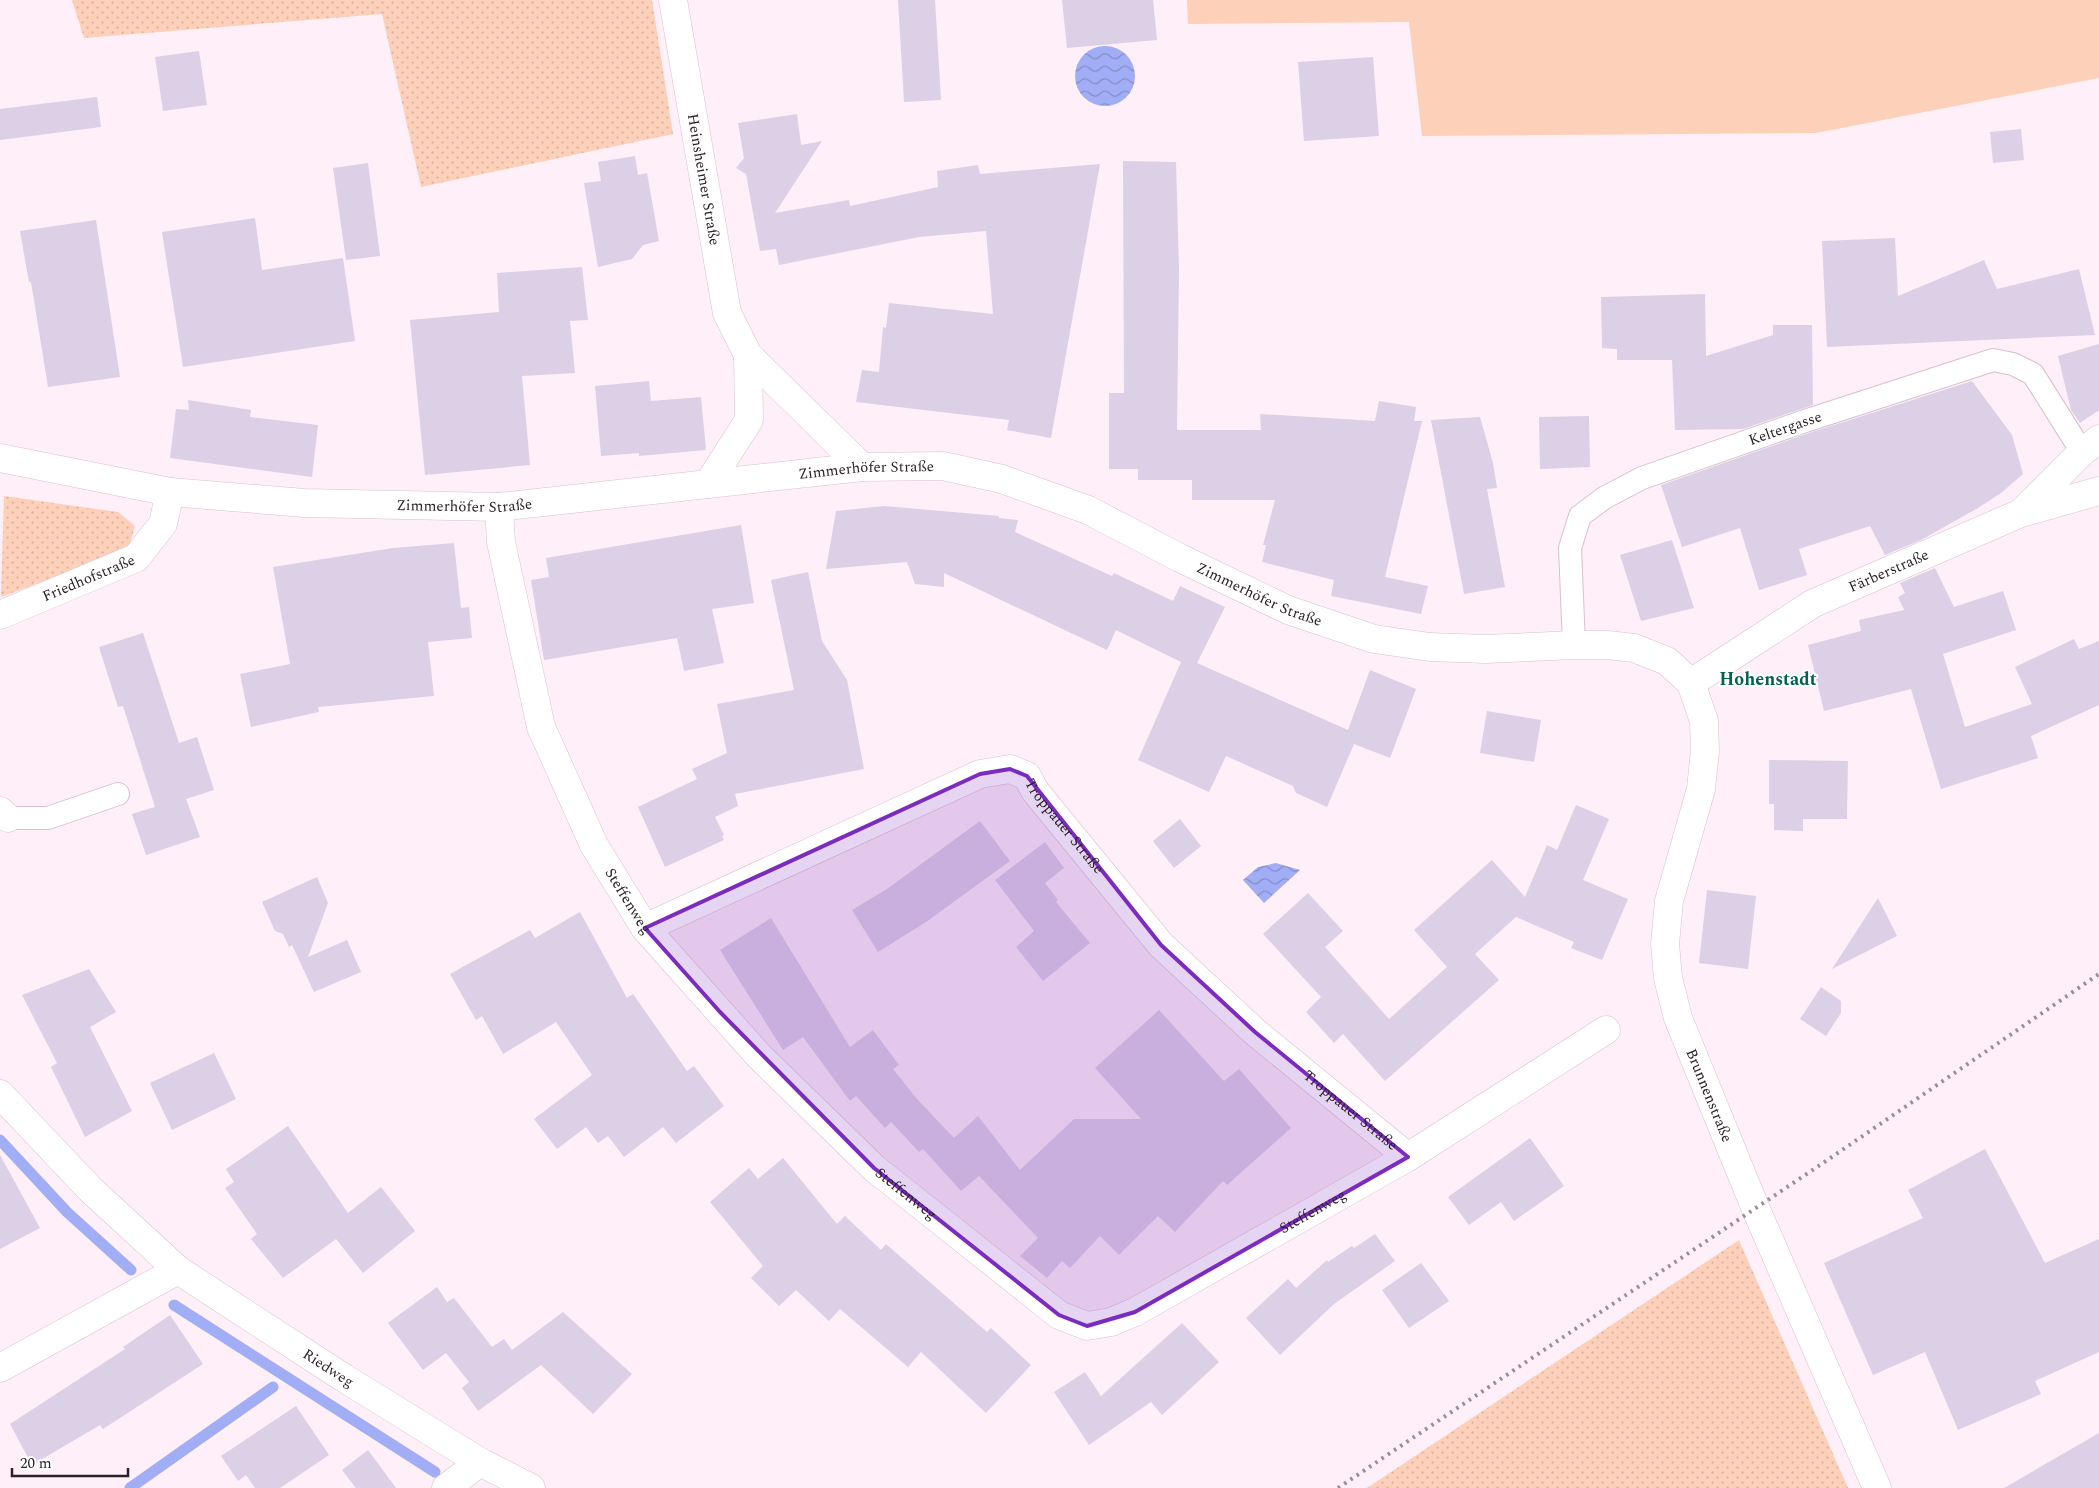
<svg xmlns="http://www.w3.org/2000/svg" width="2099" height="1488" font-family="Spectral,serif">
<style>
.grass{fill:url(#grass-dots)}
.garden{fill:#fdd0ba}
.water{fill:url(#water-waves)}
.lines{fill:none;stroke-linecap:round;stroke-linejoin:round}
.stream{stroke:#a1aef6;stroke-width:11}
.building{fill:#dbd0e6}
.lane-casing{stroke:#d8c0ce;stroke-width:24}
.street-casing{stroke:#d8c0ce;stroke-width:29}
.secondary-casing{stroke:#d8c0ce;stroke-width:29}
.lane{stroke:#fff;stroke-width:22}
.street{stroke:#fff;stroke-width:28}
.secondary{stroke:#fff;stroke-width:28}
.rail{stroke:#9a8e96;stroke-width:4;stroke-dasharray:2.5 5;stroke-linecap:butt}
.marked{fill:#7b2cbf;fill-opacity:0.2;stroke:#7b2cbf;stroke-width:4;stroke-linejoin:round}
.labels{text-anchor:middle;stroke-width:4;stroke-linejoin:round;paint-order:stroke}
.street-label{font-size:15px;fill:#2b2228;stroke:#fff}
.quarter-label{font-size:18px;font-weight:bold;fill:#066152;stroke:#fff}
</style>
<defs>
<pattern id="grass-dots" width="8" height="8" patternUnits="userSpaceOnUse" patternTransform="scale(1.25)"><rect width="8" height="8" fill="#fdd0ba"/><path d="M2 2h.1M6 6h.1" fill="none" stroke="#d9b2a0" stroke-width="1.8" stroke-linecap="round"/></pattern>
<pattern id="water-waves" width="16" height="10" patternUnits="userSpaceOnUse" patternTransform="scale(1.25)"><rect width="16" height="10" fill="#a1aef6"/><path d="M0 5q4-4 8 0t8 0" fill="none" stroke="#838dc7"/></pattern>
</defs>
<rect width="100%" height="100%" fill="#feeff8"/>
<g class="grass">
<path d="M 72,0 L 652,0 L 673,134 L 421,187 L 382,14 L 84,38 Z"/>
<path d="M 4,496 L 118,512 L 135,526 L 128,550 L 1,597 Z"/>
<path d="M 1739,1240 L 1848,1488 L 1367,1488 Z"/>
</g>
<path class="garden" d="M 1187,0 L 2099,0 L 2099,78 L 1816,133 L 1422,136 L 1409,22 L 1188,24 Z"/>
<g class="water">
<circle cx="1105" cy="76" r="30"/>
<path d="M 1276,863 L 1300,870 L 1264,903 L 1243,880 L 1258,867 Z"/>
</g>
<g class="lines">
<g class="stream">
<path d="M 0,1140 L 67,1212 L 131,1270"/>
<path d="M 174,1305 L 435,1472"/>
<path d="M 130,1488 L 273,1387"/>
</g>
</g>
<g class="building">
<path d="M 898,0 L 935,0 L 941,100 L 904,102 Z"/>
<path d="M 1062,0 L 1153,0 L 1157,40 L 1067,48 Z"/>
<path d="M 199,51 L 207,105 L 163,111 L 155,57 Z"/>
<path d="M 1373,57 L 1379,136 L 1304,141 L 1298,62 Z"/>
<path d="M 97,97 L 101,127 L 0,140 L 0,109 Z"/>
<path d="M 797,114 L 801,145 L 822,141 L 775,213 L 849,200 L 850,206 L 938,187 L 937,171 L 978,165 L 980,174 L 1100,164 L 1051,438 L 1007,430 L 1009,420 L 856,402 L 862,370 L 879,372 L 883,327 L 886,328 L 889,303 L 993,314 L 986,231 L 919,237 L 779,265 L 776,249 L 760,251 L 746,174 L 736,168 L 744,158 L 738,123 Z"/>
<path d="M 2021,129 L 2024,160 L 1993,163 L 1990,132 Z"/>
<path d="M 635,156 L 638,175 L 647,173 L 659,241 L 643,245 L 632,259 L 598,267 L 584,183 L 601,181 L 598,162 Z"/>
<path d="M 1123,161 L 1176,162 L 1179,269 L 1177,430 L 1261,430 L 1260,414 L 1375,421 L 1379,401 L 1416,407 L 1414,421 L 1422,421 L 1385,577 L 1428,586 L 1421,614 L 1331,596 L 1334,580 L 1262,562 L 1266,545 L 1263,545 L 1275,500 L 1192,500 L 1192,480 L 1138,480 L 1138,469 L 1109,469 L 1109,393 L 1124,393 Z"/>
<path d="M 368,163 L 380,256 L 346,260 L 333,168 Z"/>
<path d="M 255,218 L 262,270 L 343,258 L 355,341 L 183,367 L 162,232 Z"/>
<path d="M 96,220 L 120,377 L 48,387 L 31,282 L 29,282 L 20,231 Z"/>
<path d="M 1895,238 L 1898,296 L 1984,260 L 1997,289 L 2079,269 L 2095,335 L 1827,347 L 1822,241 Z"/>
<path d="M 582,267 L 588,320 L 570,321 L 575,373 L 522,376 L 530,465 L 425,475 L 410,320 L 499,312 L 497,273 Z"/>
<path d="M 1705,294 L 1706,356 L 1773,335 L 1773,325 L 1812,325 L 1813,405 L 1743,429 L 1675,430 L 1672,360 L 1617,360 L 1617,349 L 1602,348 L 1601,297 Z"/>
<path d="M 2099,344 L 2099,410 L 2080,423 L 2071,410 L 2058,356 Z"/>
<path d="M 649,381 L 651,401 L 701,397 L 706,450 L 639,456 L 639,453 L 601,456 L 595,386 Z"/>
<path d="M 1972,381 L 2012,435 L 2023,474 L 2001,493 L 1978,508 L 1921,540 L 1885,555 L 1870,526 L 1799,549 L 1807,575 L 1759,590 L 1740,528 L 1682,547 L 1661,485 L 1809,433 Z"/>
<path d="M 188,400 L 251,410 L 250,417 L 318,425 L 312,477 L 170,458 L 176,409 L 189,410 Z"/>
<path d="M 1589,416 L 1590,467 L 1540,469 L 1539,417 Z"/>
<path d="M 1480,417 L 1493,463 L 1497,488 L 1487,489 L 1505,587 L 1464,594 L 1431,420 Z"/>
<path d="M 884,506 L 999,516 L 999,518 L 1018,520 L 1015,532 L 1112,576 L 1114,573 L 1173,601 L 1180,586 L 1225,607 L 1197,663 L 1348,730 L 1370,670 L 1416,689 L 1390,758 L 1354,744 L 1327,807 L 1296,793 L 1293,786 L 1226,756 L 1209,792 L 1138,760 L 1181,662 L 1116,630 L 1107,650 L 944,573 L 944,587 L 915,584 L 907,562 L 826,569 L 836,511 Z"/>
<path d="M 741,525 L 754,603 L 712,609 L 724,663 L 684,671 L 677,638 L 544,660 L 531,580 L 549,577 L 546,558 Z"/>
<path d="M 1672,540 L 1694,608 L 1641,621 L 1620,555 Z"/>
<path d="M 454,543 L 461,608 L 469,607 L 472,638 L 428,642 L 434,696 L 318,707 L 319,712 L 251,727 L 240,674 L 290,664 L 273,567 L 393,548 Z"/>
<path d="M 1935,568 L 1954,607 L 2003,591 L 2016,630 L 1943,654 L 1965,727 L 2032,704 L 2015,667 L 2074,639 L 2079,649 L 2099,641 L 2099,705 L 2031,736 L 2038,758 L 1941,789 L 1911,689 L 1824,711 L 1808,645 L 1861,631 L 1859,620 L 1904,610 L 1898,597 L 1905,593 L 1900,583 Z"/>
<path d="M 808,572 L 822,641 L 847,680 L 864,769 L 735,794 L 738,806 L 715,817 L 724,835 L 722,836 L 724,840 L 665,867 L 638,807 L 697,779 L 692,769 L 727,753 L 717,704 L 794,690 L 771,580 Z"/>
<path d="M 143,633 L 179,743 L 197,737 L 214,790 L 186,799 L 200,837 L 146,855 L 132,814 L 155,807 L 123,706 L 118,707 L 99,647 Z"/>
<path d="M 1487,711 L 1541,720 L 1534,762 L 1480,753 Z"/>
<path d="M 1769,760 L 1848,761 L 1847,819 L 1803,819 L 1803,831 L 1774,830 L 1774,804 L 1769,804 Z"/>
<path d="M 1576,805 L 1609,819 L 1583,880 L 1628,899 L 1602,960 L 1571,948 L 1574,942 L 1516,917 L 1475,954 L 1499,980 L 1385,1081 L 1343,1034 L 1334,1043 L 1306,1012 L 1321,997 L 1263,934 L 1308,893 L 1343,931 L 1325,947 L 1389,1019 L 1447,967 L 1414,930 L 1492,860 L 1525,897 L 1547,845 L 1557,850 Z"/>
<path d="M 1180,819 L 1201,846 L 1174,868 L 1153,841 Z"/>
<path d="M 980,821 L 1010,861 L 926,922 L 878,952 L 852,910 L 887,889 Z"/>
<path d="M 1045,842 L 1064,868 L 1045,883 L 1058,900 L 1056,902 L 1090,943 L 1043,981 L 1016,947 L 1034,931 L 995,880 Z"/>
<path d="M 317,877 L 328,903 L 308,957 L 347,940 L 361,972 L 314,992 L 292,945 L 289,947 L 283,934 L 275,931 L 262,902 Z"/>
<path d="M 1707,890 L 1756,896 L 1748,969 L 1699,963 Z"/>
<path d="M 1878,898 L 1897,936 L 1832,969 Z"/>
<path d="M 580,912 L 627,998 L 633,994 L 687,1071 L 694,1066 L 724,1106 L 676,1143 L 663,1127 L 624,1157 L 608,1136 L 598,1143 L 586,1127 L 557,1149 L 534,1119 L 592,1075 L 556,1022 L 503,1054 L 482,1016 L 476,1020 L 450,974 L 530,930 L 535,938 Z"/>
<path d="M 771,918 L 850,1047 L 873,1030 L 899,1065 L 893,1069 L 917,1099 L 954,1138 L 978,1116 L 1020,1170 L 1074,1119 L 1141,1119 L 1095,1068 L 1159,1010 L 1224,1081 L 1239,1069 L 1291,1128 L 1227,1185 L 1223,1181 L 1175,1232 L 1158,1216 L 1119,1255 L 1100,1236 L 1070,1268 L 1062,1261 L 1047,1278 L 1020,1256 L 1038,1238 L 979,1176 L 961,1191 L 923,1149 L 919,1152 L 891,1122 L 885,1128 L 856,1096 L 850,1101 L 803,1037 L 783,1050 L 720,950 Z"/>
<path d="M 89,969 L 116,1012 L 90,1027 L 132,1111 L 85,1137 L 51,1067 L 57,1063 L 22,995 Z"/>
<path d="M 1821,987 L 1841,1001 L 1841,1013 L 1826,1036 L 1800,1019 Z"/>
<path d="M 214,1053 L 236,1099 L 172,1130 L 150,1083 Z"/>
<path d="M 288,1126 L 348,1213 L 381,1187 L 415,1231 L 363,1273 L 336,1239 L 283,1278 L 251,1239 L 257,1234 L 225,1188 L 234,1182 L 226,1169 Z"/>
<path d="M 1530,1138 L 1564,1186 L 1514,1221 L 1501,1202 L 1469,1225 L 1448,1197 Z"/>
<path d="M 1985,1149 L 2045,1263 L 2099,1239 L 2099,1352 L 2035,1381 L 2041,1394 L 1958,1430 L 1925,1352 L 1873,1375 L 1824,1263 L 1923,1218 L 1908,1190 Z"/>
<path d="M 0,1155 L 40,1228 L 0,1249 Z"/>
<path d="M 783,1158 L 837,1224 L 845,1216 L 881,1250 L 886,1244 L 987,1332 L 991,1328 L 1031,1365 L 986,1413 L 921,1352 L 908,1367 L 840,1309 L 829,1321 L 796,1290 L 779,1306 L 751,1278 L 763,1266 L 710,1202 L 749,1168 L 758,1179 Z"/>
<path d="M 1375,1234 L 1395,1261 L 1334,1304 L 1280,1355 L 1246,1318 L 1288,1279 L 1296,1288 L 1327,1260 L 1328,1262 L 1352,1246 L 1354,1248 Z"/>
<path d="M 1421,1263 L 1449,1301 L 1409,1328 L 1382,1290 Z"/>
<path d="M 437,1287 L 447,1302 L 454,1298 L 492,1347 L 504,1339 L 512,1350 L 563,1312 L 632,1374 L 593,1414 L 541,1365 L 478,1411 L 462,1388 L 469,1382 L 446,1353 L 423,1370 L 388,1323 Z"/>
<path d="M 170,1315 L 203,1364 L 103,1429 L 100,1425 L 32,1465 L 10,1424 L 125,1349 L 123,1347 Z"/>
<path d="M 1182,1323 L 1219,1362 L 1162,1415 L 1151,1402 L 1089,1445 L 1054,1392 L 1085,1372 L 1101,1396 Z"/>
<path d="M 296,1406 L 329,1455 L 280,1488 L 255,1488 L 246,1475 L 238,1481 L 221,1456 Z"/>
<path d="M 2099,1433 L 2099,1488 L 2004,1488 Z"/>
<path d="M 368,1450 L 396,1488 L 356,1488 L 342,1470 Z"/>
</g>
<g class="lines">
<g class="lane-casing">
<g id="lane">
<path id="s1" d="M 1574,645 L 1570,548 L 1580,516 L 1604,498 L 1642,478 L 1805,421 L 1993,360 L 2013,364 L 2033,374 L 2082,452"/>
<path d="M 8,818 L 48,818 L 118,794"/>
</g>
</g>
<g class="street-casing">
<g id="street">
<path id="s2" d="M 673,0 L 727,313 L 748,355 L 862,467"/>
<path d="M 708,484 L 749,420 L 748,355"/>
<path id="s3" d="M 499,507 L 501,542 L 541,727 L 594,845 L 645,928 L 759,1056 L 874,1168 L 1059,1315 L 1087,1326 L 1111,1322 L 1135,1312 L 1408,1157 L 1606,1030"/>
<path d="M 2022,512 L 2082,452 L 2099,439"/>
<path id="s4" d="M 0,615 L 136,558 L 163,524 L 170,492"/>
<path id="s5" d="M 1691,683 L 1812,604 L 2021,513 L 2099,491"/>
<path d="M 0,811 L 8,818"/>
<path id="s6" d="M 645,928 L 980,774 L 1010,769 L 1027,776 L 1035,791 L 1161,945 L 1255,1032 L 1408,1157"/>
<path id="s7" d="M 0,1094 L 90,1189 L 178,1270 L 344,1378 L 480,1462 L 531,1488"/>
<path d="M 0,1368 L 178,1270"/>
<path d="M 446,1488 L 480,1462"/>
</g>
</g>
<g class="secondary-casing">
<g id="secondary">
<path id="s8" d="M 0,458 L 170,492 L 304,503 L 499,507 L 862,467 L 943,466 L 1002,479 L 1088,510 L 1180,558 L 1288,610 L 1374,639 L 1430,647 L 1486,649 L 1574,645 L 1607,645 L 1634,648 L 1667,661 L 1691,683 L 1704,721 L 1705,751 L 1701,789 L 1669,901 L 1665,944 L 1668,978 L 1678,1018 L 1755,1207 L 1877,1488"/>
</g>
</g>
<use href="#lane" class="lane"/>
<use href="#street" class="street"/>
<use href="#secondary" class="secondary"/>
<path class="rail" d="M 1338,1488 L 1829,1159 L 2099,974"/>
</g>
<path class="marked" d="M 1010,769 L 1027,776 L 1161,945 L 1255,1032 L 1408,1157 L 1135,1312 L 1087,1326 L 1059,1315 L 874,1168 L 720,1012 L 645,928 L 980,774 Z"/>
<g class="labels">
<g class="street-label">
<text dy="5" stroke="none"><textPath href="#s2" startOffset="182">Heinsheimer Straße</textPath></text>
<text dy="5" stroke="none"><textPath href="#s1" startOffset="355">Keltergasse</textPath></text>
<text dy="5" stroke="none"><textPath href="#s8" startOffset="872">Zimmerhöfer Straße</textPath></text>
<text dy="5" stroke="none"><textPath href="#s8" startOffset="468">Zimmerhöfer Straße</textPath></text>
<text dy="5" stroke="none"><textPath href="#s5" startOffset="228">Färberstraße</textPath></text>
<text dy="5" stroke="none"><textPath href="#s4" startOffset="96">Friedhofstraße</textPath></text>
<text dy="5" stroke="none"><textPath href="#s8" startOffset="1292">Zimmerhöfer Straße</textPath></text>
<text dy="5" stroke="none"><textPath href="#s6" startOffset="480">Troppauer Straße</textPath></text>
<text dy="5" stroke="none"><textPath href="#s3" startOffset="419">Steffenweg</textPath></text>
<text dy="5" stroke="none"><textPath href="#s8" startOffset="2171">Brunnenstraße</textPath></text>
<text dy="5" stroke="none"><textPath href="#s6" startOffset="885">Troppauer Straße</textPath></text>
<text dy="5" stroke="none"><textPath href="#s3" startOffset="824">Steffenweg</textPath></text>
<text dy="5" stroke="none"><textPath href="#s3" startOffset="1304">Steffenweg</textPath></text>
<text dy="5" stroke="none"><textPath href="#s7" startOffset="430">Riedweg</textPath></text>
</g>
<g class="quarter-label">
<text x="1768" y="685">Hohenstadt</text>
</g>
</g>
<path d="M12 1468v8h116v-8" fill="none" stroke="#2b2228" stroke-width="2.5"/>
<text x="20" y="1468" font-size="15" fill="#2b2228" stroke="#ffffff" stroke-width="4" paint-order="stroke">20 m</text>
</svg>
